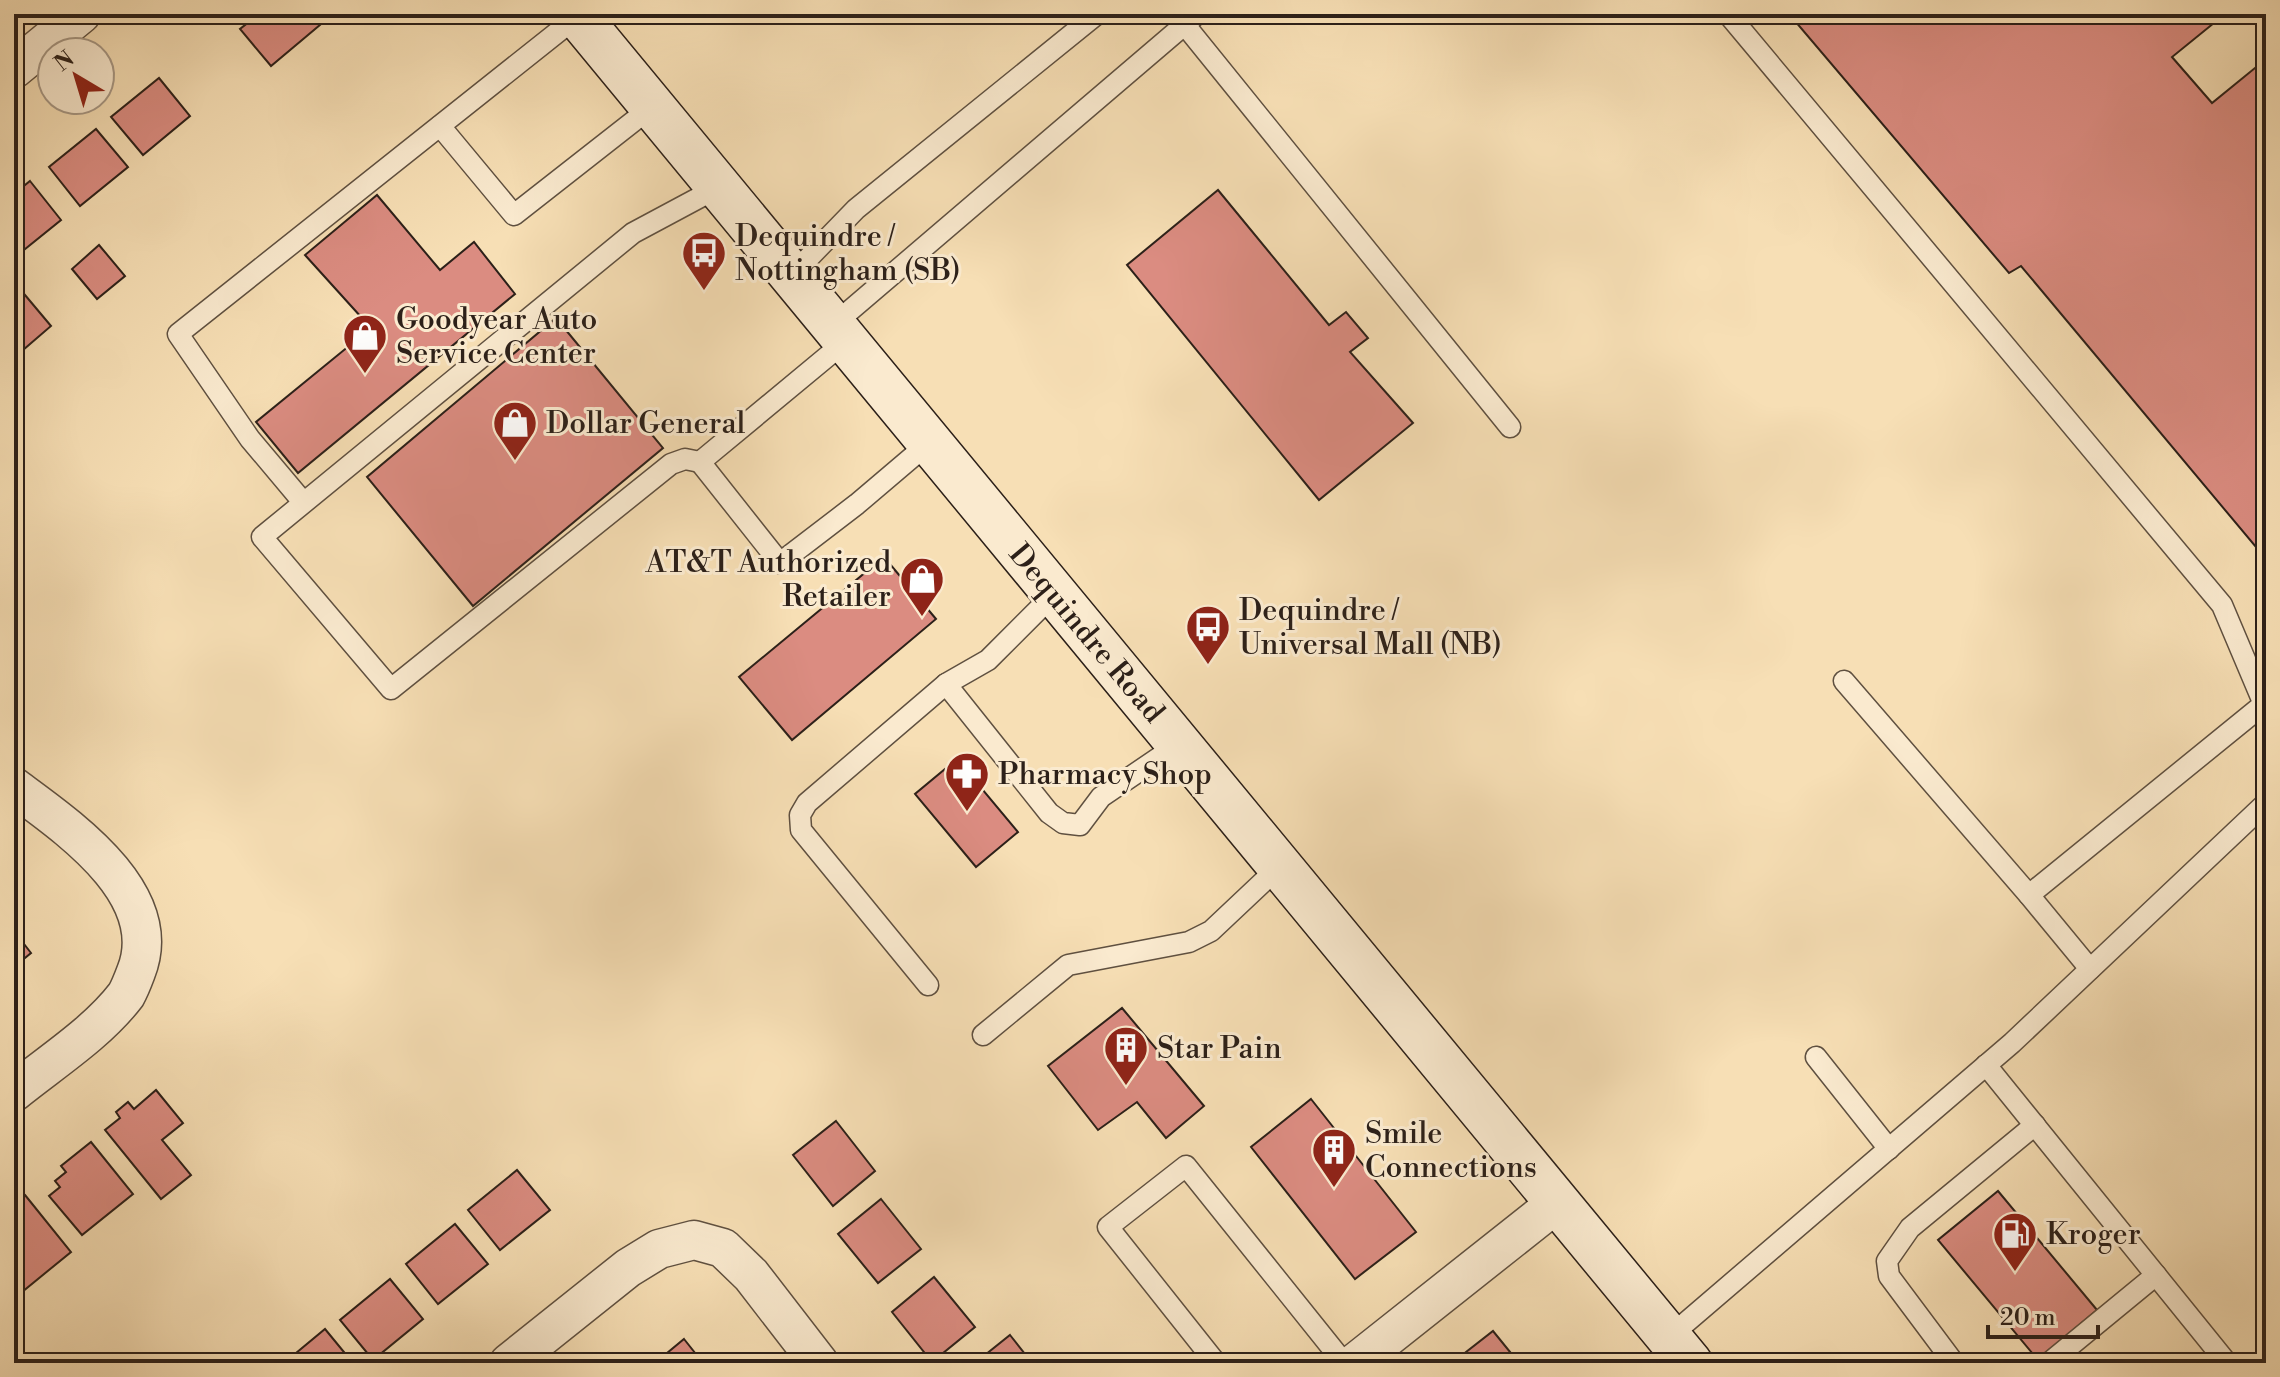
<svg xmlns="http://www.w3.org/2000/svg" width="2280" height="1377" font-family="'Libre Bodoni',serif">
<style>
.building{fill:#db8c81;stroke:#2c2019;stroke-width:2}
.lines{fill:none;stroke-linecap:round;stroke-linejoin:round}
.lane-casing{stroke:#5f5040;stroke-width:23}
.street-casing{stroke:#5f5040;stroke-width:41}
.secondary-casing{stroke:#2c2019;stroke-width:47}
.lane{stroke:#faeacf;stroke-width:20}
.street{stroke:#faeacf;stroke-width:38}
.secondary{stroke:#faeacf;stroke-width:44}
.labels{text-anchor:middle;stroke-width:6;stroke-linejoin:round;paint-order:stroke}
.poi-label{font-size:30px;fill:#2c2019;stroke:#faeacf;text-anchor:start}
.street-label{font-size:30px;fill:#2c2019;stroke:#faeacf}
</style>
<rect width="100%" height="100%" fill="#f7dfb5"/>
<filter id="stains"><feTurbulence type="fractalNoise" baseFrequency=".0025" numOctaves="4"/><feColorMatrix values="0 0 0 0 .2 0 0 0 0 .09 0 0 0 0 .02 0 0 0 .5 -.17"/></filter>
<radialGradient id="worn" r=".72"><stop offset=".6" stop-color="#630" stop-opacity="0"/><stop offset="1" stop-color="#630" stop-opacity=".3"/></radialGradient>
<g class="building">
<path d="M 259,14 L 333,14 L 271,66 L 240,29 Z"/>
<path d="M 1789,14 L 2225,14 L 2172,57 L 2212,103 L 2266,59 L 2266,559 L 2021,266 L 2009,273 Z"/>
<path d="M 159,78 L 190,116 L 143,155 L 111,117 Z"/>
<path d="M 96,129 L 128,167 L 80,206 L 49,167 Z"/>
<path d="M 30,181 L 61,220 L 14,258 L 14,194 Z"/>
<path d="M 1218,190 L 1329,325 L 1346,312 L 1368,338 L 1350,352 L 1413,423 L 1319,500 L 1127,265 Z"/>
<path d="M 377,195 L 440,270 L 474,242 L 515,294 L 298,473 L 256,422 L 371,328 L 305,255 Z"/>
<path d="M 99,245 L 125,276 L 97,299 L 72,269 Z"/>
<path d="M 25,295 L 51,326 L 23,350 L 14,339 L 14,304 Z"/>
<path d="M 556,318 L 663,448 L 473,606 L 367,477 Z"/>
<path d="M 884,557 L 936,619 L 792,740 L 739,677 Z"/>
<path d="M 957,759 L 1018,832 L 976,867 L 915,794 Z"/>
<path d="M 14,931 L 31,953 L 14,967 Z"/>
<path d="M 1122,1008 L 1204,1106 L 1166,1138 L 1137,1102 L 1098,1130 L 1048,1066 Z"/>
<path d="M 156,1090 L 183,1123 L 162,1140 L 191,1175 L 161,1199 L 105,1130 L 120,1118 L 116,1112 L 128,1102 L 134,1109 Z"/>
<path d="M 1311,1099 L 1416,1232 L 1355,1279 L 1251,1147 Z"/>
<path d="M 836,1121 L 875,1171 L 833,1206 L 793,1155 Z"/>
<path d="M 91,1142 L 133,1194 L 82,1235 L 49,1196 L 60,1187 L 55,1181 L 66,1172 L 61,1166 Z"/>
<path d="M 517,1170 L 550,1210 L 500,1250 L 468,1210 Z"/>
<path d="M 1998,1191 L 2097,1310 L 2038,1360 L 1938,1240 Z"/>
<path d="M 25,1195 L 71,1252 L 22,1292 L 14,1282 L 14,1203 Z"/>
<path d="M 881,1199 L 921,1249 L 878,1283 L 838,1234 Z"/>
<path d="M 455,1224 L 488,1264 L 438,1304 L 406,1264 Z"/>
<path d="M 934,1277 L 975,1327 L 932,1362 L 892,1312 Z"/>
<path d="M 390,1279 L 423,1319 L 373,1360 L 340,1320 Z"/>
<path d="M 325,1329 L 353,1363 L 284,1363 Z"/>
<path d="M 1493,1331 L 1519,1363 L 1452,1363 Z"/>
<path d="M 1010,1335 L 1032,1363 L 975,1363 Z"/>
<path d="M 684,1339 L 703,1363 L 655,1363 Z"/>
</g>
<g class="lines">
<g class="lane-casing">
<g id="lane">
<path d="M 1176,14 L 1510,427"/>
<path d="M 1728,14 L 2222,605 L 2266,709"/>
<path d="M 440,126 L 514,215 L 653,106"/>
<path d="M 792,275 L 856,209 L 1097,14"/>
<path d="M 833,325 L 1197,14"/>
<path d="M 846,341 L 700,462 L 780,563 L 857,504 L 930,442"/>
<path d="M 700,462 L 685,459 L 671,464 L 391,689 L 262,537 L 633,233 L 719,187"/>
<path d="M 303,502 L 250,439 L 178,334 L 578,16"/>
<path d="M 1844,681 L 2029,895"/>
<path d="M 946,684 L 1049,813 L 1063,823 L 1080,825 L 1101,797 L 1179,744"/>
<path d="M 2090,969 L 2029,895 L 2264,704"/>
<path d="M 928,985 L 801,830 L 800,815 L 807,803 L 946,684 L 988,660 L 1055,593"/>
<path d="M 983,1035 L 1068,965 L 1189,942 L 1211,931 L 1280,866"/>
<path d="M 1816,1057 L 1889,1149"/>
<path d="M 1986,1065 L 2227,1363"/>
<path d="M 1669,1337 L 2012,1043 L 2266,803"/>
<path d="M 1216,1363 L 1108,1227 L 1186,1166 L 1344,1363"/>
<path d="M 1954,1363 L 1889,1276 L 1887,1261 L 1910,1228 L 2035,1125"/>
<path d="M 2049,1363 L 2156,1275"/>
</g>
</g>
<g class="street-casing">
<g id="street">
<path d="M 14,69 L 81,14"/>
<path d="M 14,787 C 68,827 167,894 136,972 C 133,980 130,988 126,995 C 97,1033 51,1062 14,1092"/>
<path d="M 509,1363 L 628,1268 L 659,1249 L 694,1240 L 723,1248 L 751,1275 L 819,1363"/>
<path d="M 1355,1363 L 1558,1202"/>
</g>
</g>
<g class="secondary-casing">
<path id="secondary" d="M 576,14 L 1690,1363"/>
</g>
<use href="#lane" class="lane"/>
<use href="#street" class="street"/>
<use href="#secondary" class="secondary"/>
</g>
<defs>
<g id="bus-pin" transform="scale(2.3)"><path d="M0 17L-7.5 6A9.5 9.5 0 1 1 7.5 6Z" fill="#8f2418" stroke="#faeacf"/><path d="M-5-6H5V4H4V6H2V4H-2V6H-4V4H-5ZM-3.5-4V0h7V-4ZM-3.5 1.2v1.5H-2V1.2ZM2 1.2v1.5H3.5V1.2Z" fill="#fff"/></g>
<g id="shop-pin" transform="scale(2.3)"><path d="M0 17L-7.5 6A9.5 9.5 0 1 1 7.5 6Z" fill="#8f2418" stroke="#faeacf"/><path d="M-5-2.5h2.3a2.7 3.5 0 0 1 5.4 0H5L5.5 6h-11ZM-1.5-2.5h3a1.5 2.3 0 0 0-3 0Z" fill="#fff"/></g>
<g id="pharmacy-pin" transform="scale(2.3)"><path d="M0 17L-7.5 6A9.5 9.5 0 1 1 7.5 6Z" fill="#8f2418" stroke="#faeacf"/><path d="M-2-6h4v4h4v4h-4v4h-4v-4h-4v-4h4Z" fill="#fff"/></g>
<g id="building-pin" transform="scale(2.3)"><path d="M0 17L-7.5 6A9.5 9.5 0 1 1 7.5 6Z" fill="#8f2418" stroke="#faeacf"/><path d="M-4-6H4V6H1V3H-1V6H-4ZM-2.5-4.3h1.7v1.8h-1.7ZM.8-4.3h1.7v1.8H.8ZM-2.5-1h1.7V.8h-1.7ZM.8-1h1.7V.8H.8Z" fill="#fff"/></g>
<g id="fuel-pin" transform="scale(2.3)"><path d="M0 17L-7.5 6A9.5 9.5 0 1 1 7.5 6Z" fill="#8f2418" stroke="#faeacf"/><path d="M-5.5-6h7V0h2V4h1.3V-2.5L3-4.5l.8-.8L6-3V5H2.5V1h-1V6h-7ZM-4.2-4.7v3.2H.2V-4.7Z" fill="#fff"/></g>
</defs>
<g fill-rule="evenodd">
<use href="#bus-pin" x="704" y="253"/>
<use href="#shop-pin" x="365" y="336"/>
<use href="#shop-pin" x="515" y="423"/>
<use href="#shop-pin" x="922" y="579"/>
<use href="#bus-pin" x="1208" y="627"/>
<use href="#pharmacy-pin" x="967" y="774"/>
<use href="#building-pin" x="1126" y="1048"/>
<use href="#building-pin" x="1334" y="1150"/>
<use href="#fuel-pin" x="2015" y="1234"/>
</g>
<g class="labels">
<g class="poi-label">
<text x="735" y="246">Dequindre /<tspan x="735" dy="34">Nottingham (SB)</tspan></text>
<text x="396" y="329">Goodyear Auto<tspan x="396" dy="34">Service Center</tspan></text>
<text x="546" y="433">Dollar General</text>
<text x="891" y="572" text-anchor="end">AT&amp;T Authorized<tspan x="891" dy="34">Retailer</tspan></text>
<text x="1239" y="620">Dequindre /<tspan x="1239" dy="34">Universal Mall (NB)</tspan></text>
<text x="998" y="784">Pharmacy Shop</text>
<text x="1157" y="1058">Star Pain</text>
<text x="1365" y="1143">Smile<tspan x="1365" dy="34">Connections</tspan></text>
<text x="2046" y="1244">Kroger</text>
</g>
<g class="street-label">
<text transform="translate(1087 633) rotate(50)" y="10">Dequindre Road</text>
</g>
</g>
<rect width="2280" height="1377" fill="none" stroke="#f7dfb5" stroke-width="48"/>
<rect x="16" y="16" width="2248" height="1345" fill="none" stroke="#2c2019" stroke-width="4"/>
<rect x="24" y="24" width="2232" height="1329" fill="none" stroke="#2c2019" stroke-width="2"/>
<g transform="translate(76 76) rotate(322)"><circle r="38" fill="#faeacf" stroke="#a89986" stroke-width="2"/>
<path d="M0-6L14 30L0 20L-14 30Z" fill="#8f2418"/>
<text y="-12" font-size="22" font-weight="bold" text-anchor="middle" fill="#2c2019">N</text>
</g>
<path d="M1988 1325v12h110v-12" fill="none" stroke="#2c2019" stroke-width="4"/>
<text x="2000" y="1325" font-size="24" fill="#2c2019" stroke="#faeacf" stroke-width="6" paint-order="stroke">20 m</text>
<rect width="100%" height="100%" filter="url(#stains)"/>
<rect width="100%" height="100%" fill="url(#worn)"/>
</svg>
